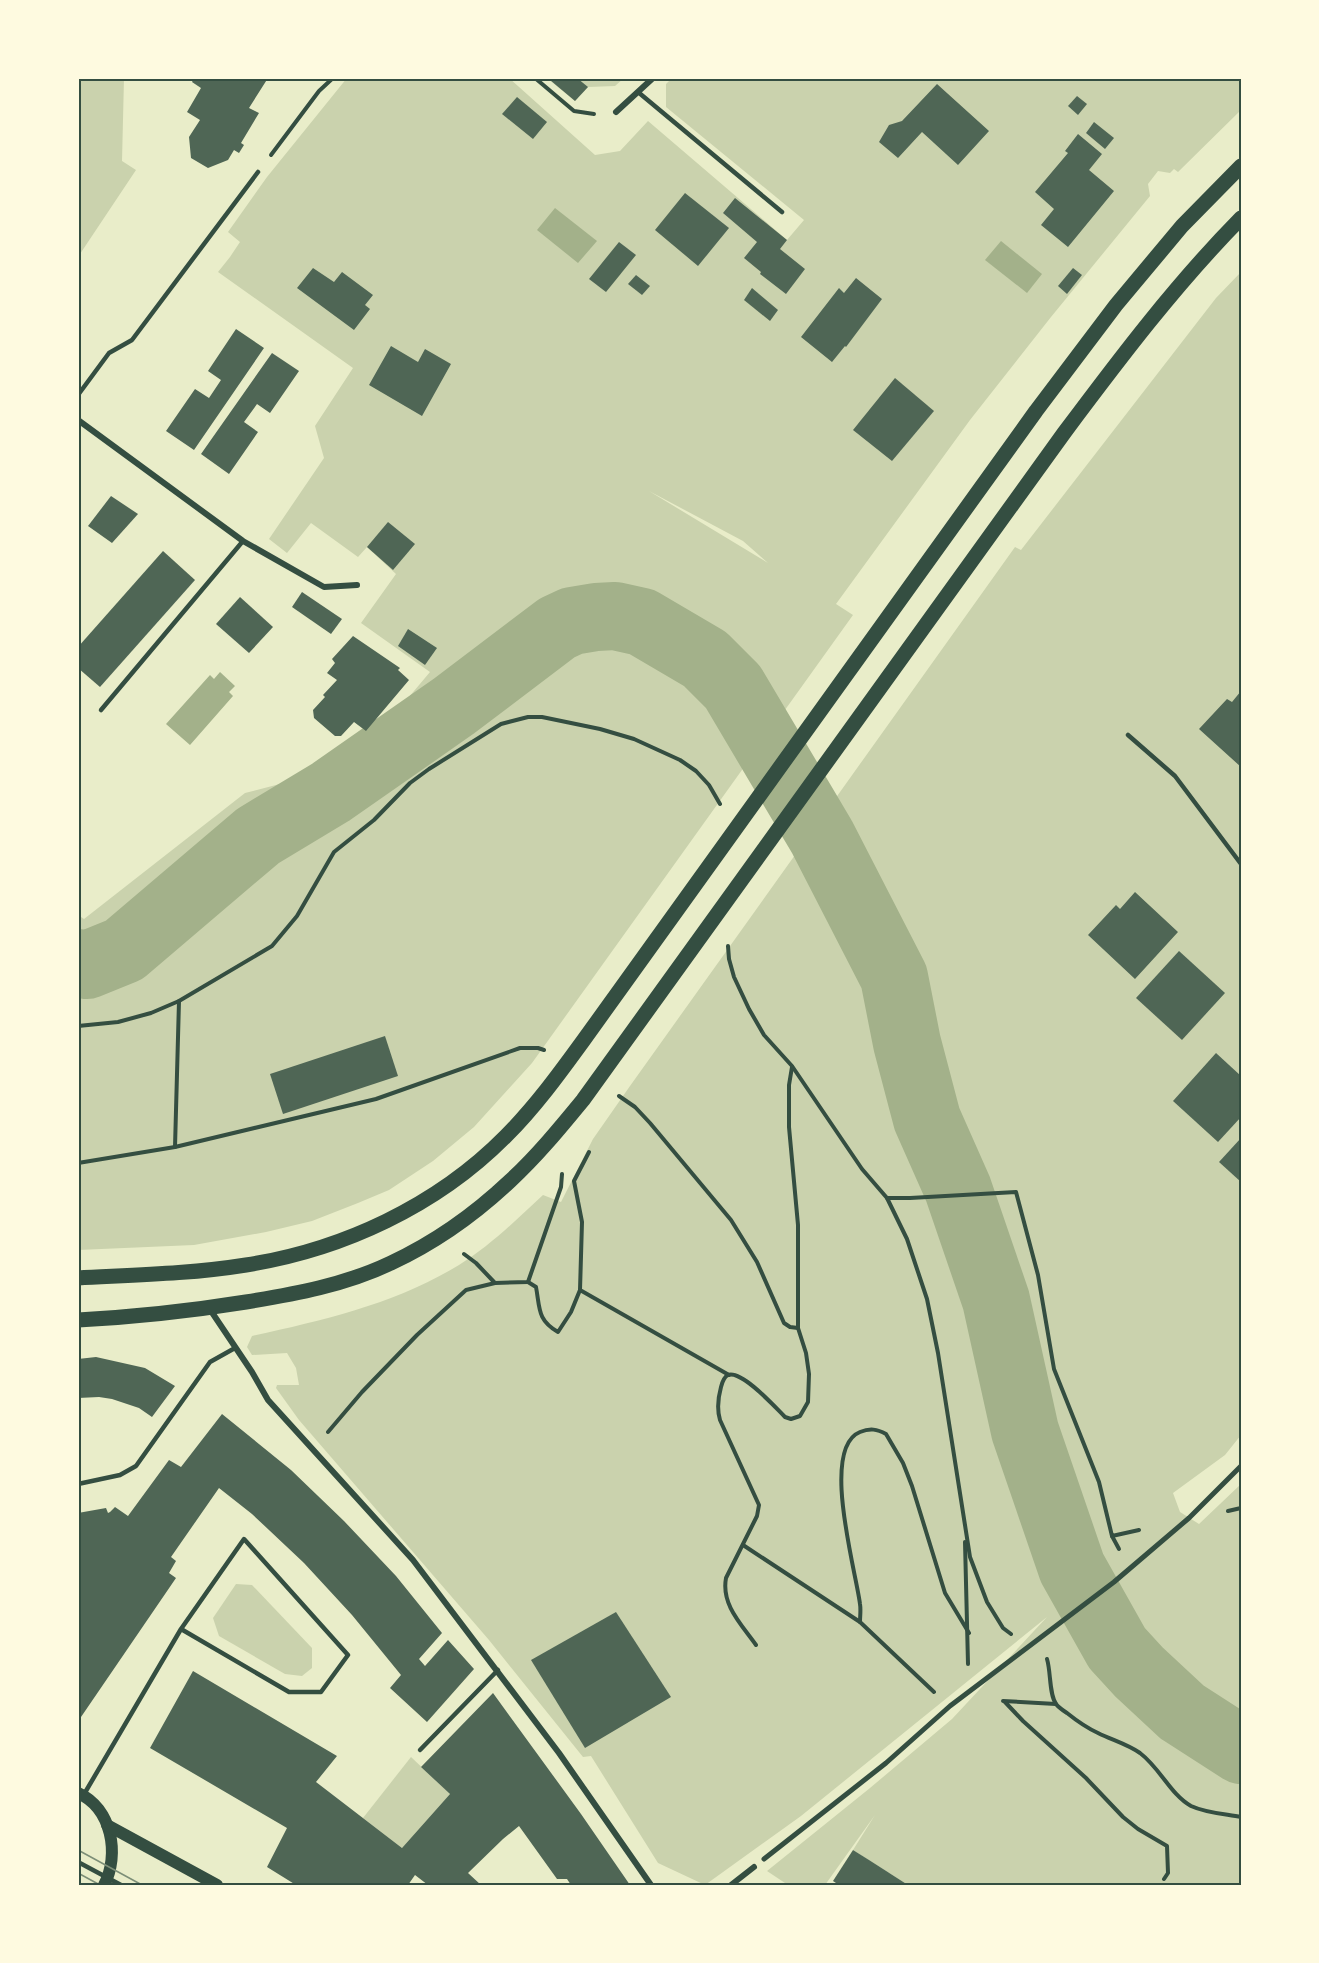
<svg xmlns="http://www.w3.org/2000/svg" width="1319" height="1963" font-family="'DejaVu Sans',sans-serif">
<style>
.green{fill:#cad2ad;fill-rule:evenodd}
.water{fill:#a3b18a}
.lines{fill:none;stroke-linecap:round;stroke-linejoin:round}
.river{stroke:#a3b18a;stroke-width:68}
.building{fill:#4f6655}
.path{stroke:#344e41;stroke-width:4}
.service{stroke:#344e41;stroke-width:4.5}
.pedestrian{stroke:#344e41;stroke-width:5}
.minor{stroke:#344e41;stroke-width:6}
.secondary{stroke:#344e41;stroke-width:12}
.primary{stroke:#344e41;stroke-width:15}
.tram{stroke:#7c8e77;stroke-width:1.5}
.neatline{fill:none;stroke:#344e41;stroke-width:2}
</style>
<rect width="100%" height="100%" fill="#e9edc9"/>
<g class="green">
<path d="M 78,78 L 124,78 L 122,161 L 136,170 L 78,257 Z"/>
<path d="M 347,78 L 509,78 L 595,155 L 620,151 L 648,121 L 787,240 L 804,220 L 666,107 L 666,84 L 672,78 L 1241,78 L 1241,110 L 1178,172 L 1174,169 L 1170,173 L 1158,171 L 1148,184 L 1150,196 L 1051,317 L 970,420 L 836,604 L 853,615 L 532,1063 L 474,1127 L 433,1161 L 389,1190 L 358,1203 L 312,1221 L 266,1232 L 194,1245 L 78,1250 L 78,915 L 84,919 L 245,793 L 337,769 L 360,743 L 387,723 L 430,672 L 361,623 L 396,574 L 367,547 L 358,557 L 311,523 L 287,553 L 269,539 L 324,458 L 315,426 L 353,368 L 218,272 L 230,257 L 240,242 L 228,232 L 267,177 ZM 649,491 L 743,541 L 768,563 Z"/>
<path d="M 547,78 L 624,78 L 615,86 L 588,87 L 575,101 Z"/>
<path d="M 1241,272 L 1241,1435 L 1225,1455 L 1173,1493 L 1180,1512 L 1199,1524 L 1241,1484 L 1241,1885 L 908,1885 L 853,1850 L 875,1815 L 825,1885 L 788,1885 L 767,1871 L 870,1788 L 952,1719 L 1047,1617 L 801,1816 L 705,1885 L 658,1863 L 591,1756 L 583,1757 L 489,1640 L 299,1420 L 276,1388 L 277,1385 L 299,1385 L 296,1368 L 287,1353 L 252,1355 L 247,1347 L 252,1336 C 324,1320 395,1304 459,1265 C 490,1246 516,1220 543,1195 L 561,1202 L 593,1139 L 630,1086 L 1015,547 L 1021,550 L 1216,298 Z"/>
<path d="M 236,1584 L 252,1585 L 312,1648 L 312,1668 L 302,1676 L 285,1674 L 219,1636 L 213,1618 Z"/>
<path d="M 411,1757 L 450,1794 L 402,1848 L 363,1818 Z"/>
</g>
<g class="water">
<path d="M 555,208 L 597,241 L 578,263 L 537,230 Z"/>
<path d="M 1001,241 L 1042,274 L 1027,293 L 985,260 Z"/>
<path d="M 220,672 L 235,686 L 229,692 L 233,696 L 190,745 L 166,724 L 210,675 L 214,679 Z"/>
</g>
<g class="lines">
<path class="river" d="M 78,963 L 87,965 L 124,950 L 258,836 L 331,792 L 454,706 L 557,628 L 572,621 L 596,617 L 615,616 L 642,622 L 705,659 L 733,687 L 822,837 L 894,977 L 907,1043 L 927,1119 L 958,1189 L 996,1300 L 1025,1431 L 1072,1568 L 1117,1648 L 1139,1672 L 1182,1712 L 1241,1750"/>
</g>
<g class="building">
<path d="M 194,78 L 268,78 L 249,108 L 259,113 L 241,143 L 244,145 L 239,153 L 234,150 L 228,160 L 208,168 L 191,158 L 189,137 L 200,120 L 187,112 L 201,88 L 192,82 Z"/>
<path d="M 551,78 L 577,78 L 588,87 L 575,101 L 550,80 Z"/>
<path d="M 937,84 L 989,131 L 958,165 L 922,132 L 898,158 L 879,142 L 889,125 L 902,121 Z"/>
<path d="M 1077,96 L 1087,104 L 1078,115 L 1068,106 Z"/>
<path d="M 517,97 L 547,122 L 533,139 L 502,114 Z"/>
<path d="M 1094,122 L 1114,138 L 1105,149 L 1086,133 Z"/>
<path d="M 1078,134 L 1102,154 L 1089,170 L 1114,191 L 1068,247 L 1041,225 L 1054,209 L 1035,192 L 1068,153 L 1065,151 Z"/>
<path d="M 685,193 L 729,228 L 698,266 L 655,230 Z"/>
<path d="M 735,198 L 787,240 L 780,249 L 805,269 L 786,294 L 760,274 L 761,272 L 744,258 L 757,242 L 723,213 Z"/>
<path d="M 619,242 L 636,255 L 606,292 L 589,279 Z"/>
<path d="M 313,268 L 334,282 L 342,272 L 373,295 L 365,305 L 370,309 L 354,330 L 297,288 Z"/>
<path d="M 1073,268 L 1082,275 L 1067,294 L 1058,286 Z"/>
<path d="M 636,275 L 650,286 L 642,295 L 628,284 Z"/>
<path d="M 856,278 L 882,299 L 846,347 L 845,346 L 832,362 L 801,337 L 839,288 L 844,293 Z"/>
<path d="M 752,288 L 778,310 L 770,321 L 744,300 Z"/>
<path d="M 236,329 L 264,348 L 194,450 L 166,431 L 195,389 L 209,398 L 221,380 L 208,371 Z"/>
<path d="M 391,346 L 418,362 L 425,349 L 451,364 L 422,416 L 369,385 Z"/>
<path d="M 272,353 L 299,371 L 270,413 L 257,404 L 244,422 L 258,432 L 229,474 L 201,454 Z"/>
<path d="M 895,378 L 934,411 L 892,461 L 853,430 Z"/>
<path d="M 111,496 L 138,514 L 112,543 L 88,526 Z"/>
<path d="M 388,522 L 415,544 L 393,570 L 367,547 Z"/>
<path d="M 163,551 L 195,580 L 100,687 L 78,668 L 78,647 Z"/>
<path d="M 302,592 L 342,619 L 331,634 L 292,607 Z"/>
<path d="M 240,597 L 273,627 L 249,653 L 216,624 Z"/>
<path d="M 408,629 L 437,648 L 425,665 L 398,646 Z"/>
<path d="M 353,636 L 400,668 L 398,670 L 409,680 L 366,731 L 354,722 L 341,736 L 335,736 L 314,718 L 313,710 L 325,697 L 323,695 L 337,680 L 327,673 L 335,663 L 332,659 Z"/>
<path d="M 1241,691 L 1241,767 L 1199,729 L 1227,699 L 1232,702 Z"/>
<path d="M 1135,892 L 1178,932 L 1135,979 L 1088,935 L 1116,905 L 1120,909 Z"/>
<path d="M 1179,951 L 1225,993 L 1182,1040 L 1136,998 Z"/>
<path d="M 385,1036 L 398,1076 L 283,1114 L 270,1074 Z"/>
<path d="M 1216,1053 L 1241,1076 L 1241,1117 L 1218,1142 L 1173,1101 Z"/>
<path d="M 1241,1138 L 1241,1182 L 1219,1162 Z"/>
<path d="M 96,1357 L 145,1368 L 175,1386 L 152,1417 L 139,1408 L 112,1399 L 99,1397 L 78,1398 L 78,1359 Z"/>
<path d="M 222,1414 L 291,1470 L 344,1521 L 396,1576 L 442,1633 L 419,1659 L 425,1666 L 448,1640 L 474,1669 L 427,1722 L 390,1688 L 401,1675 L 352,1615 L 304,1563 L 252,1514 L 219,1488 L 171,1557 L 176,1561 L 169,1573 L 176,1578 L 81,1717 L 78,1715 L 78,1513 L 106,1508 L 108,1513 L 110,1512 L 115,1507 L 128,1516 L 169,1460 L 181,1467 Z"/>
<path d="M 616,1612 L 671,1697 L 585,1748 L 531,1660 Z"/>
<path d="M 193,1671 L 337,1756 L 316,1782 L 402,1848 L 450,1794 L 421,1767 L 493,1693 L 581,1814 L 630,1885 L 571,1885 L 567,1879 L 557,1879 L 519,1826 L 503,1839 L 468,1873 L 481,1885 L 428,1885 L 415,1875 L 408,1885 L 296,1885 L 267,1867 L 287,1828 L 150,1748 Z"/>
<path d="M 853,1850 L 869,1860 L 908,1885 L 839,1885 L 833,1881 Z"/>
</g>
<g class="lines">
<g class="path">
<path d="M 535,78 L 574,111 L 594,114"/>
<path d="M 271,155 L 319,91 L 333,78"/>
<path d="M 728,946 L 729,959 L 734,977 L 749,1009 L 764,1035 L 792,1066 L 862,1169 L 887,1198 L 907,1239 L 927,1299 L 938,1353 L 970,1557 L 987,1602 L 1003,1628 L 1011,1634"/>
<path d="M 78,1026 L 118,1022 L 151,1013 L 179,1001 L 272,946 L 297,916 L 334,852 L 374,820 L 410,783 L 429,769 L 501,724 L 528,717 L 542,717 L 600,729 L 634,739 L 680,760 L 696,771 L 709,785 L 720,804"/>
<path d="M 619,1096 L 635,1107 L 650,1123 L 731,1220 L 757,1262 L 784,1323 L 790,1327 L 798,1328"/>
<path d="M 175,1147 L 179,1001"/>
<path d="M 78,1163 L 175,1147 L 376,1099 L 520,1048 L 538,1048 L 544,1050"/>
<path d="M 887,1198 L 910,1198 L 1016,1192 L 1038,1275 L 1054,1369 L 1099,1482 L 1112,1536 L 1139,1530"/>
<path d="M 464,1254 L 476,1263 L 495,1283"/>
<path d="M 528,1282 L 536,1287 C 540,1308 537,1320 558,1332 L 571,1312 L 580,1290 L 729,1375"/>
<path d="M 580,1290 L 582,1222 L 574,1181 L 589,1152"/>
<path d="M 328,1432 L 362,1392 L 417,1335 L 466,1290 L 495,1283 L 528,1282 L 561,1187 L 562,1174"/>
<path d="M 1228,1511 L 1241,1508"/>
<path d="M 1112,1536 L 1119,1549"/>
<path d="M 965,1542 L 968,1664"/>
<path d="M 743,1545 L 860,1622 L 934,1692"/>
<path d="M 860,1622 C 860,1616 861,1610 860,1604 C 856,1571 820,1448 860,1432 C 870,1428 877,1429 886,1434 L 903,1463 L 912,1486 L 945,1593 L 969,1633"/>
<path d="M 756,1645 C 742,1625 721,1605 726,1578 L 757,1516 L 759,1505 L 720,1420 C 717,1410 718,1398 721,1387 C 722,1383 724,1377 728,1375 C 742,1370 775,1407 785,1417 L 791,1419 L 800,1416 L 808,1402 L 809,1374 L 806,1353 L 798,1328 L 798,1225 L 789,1127 L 789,1085 L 792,1067"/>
<path d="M 1047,1659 C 1051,1672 1049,1694 1056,1704 C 1059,1708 1064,1711 1067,1713 C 1077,1721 1087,1728 1098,1733 C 1112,1740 1127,1744 1140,1753 C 1160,1768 1171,1795 1191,1806 C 1206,1813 1225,1814 1241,1817"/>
<path d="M 1003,1701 L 1056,1704"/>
<path d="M 1005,1702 L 1023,1721 L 1086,1778 L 1123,1817 L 1138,1829 L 1167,1846 L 1168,1873 L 1164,1879"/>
</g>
<g class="service">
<path d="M 638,92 L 782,212"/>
<path d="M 78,395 L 109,353 L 132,340 L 258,172"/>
<path d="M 101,710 L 243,541"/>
<path d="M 1128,735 L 1175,776 L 1241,864"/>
<path d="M 78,1484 L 120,1475 L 136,1466 L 210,1362 L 235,1348"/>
<path d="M 420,1750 L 498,1670"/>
<path d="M 83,1796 L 181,1629 L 244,1539 L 348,1655 L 321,1692 L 289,1692 L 181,1629"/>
<path d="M 78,1862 L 121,1885"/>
</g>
<path class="pedestrian" d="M 764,1859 L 886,1763 L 950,1706 L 1114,1582 L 1189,1518 L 1241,1466"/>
<g class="minor">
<path d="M 616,112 L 653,78"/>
<path d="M 78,420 L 243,541 L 324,587 L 357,585"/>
<path d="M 209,1308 L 252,1372 L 268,1400 L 413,1560 L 559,1753 L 651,1885"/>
<path d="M 731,1885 L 754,1867"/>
</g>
<g class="secondary">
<path d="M 78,1793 C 112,1808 120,1855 104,1885"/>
<path d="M 107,1825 L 217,1885"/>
</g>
<g class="primary">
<path d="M 78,1278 C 134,1275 190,1274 246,1265 C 342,1250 437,1206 506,1136 C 535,1107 559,1074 583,1041 L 1036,411 L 1116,305 L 1182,226 L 1241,166"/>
<path d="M 78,1320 C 134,1317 190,1311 246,1302 C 295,1294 345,1285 391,1263 C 434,1243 475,1214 510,1181 C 537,1156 560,1128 583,1100 L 1064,433 C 1120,358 1176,284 1241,218"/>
</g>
<g class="tram">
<path d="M 78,1850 L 142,1885"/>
<path d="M 78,1873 L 100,1885"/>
</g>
</g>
<rect width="1319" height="1963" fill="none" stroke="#fefae0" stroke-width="159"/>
<rect x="80" y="80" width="1160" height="1804" class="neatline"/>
</svg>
